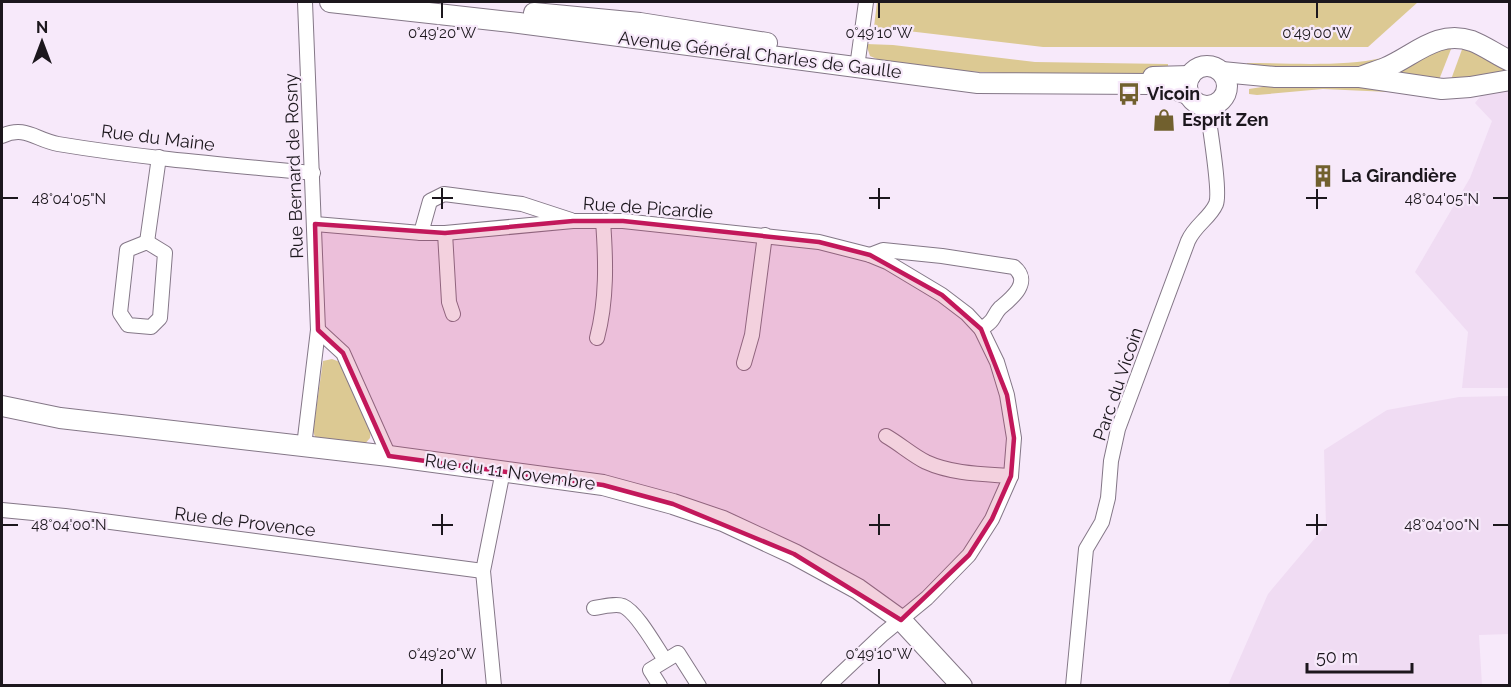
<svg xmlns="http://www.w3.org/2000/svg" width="1511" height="687" font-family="Raleway,sans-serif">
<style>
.built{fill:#f0dcf3}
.green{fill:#dcc993}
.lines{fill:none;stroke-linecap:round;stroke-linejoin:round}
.street-casing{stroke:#847787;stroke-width:16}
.secondary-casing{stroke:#847787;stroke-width:22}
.street{stroke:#fff;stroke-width:14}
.secondary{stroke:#fff;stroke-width:20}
.marked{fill:#c2185b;fill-opacity:0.2;stroke:#c2185b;stroke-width:4.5;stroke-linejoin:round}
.ticks{fill:none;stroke:#1c171d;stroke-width:2}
.labels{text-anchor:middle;stroke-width:4.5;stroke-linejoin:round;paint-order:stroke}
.street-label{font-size:18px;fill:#1c171d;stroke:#f7e9fa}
.poi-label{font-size:18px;font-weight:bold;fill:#1c171d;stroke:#f7e9fa;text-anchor:start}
.ticks-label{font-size:15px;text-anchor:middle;fill:#1c171d;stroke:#f7e9fa;stroke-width:4.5;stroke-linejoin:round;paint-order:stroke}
</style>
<rect width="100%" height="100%" fill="#f7e9fa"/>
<g class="built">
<path d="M 1509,62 L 1509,388 L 1462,388 L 1468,332 L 1415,272 L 1470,178 L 1492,121 L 1475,103 Z"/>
<path d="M 1509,396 L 1509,634 L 1479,635 L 1482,685 L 1228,685 L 1268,594 L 1326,525 L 1324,450 L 1387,410 L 1459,397 Z"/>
</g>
<g class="green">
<path d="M 877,2 L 1418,2 L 1368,47 L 1043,47 L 874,27 Z"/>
<path d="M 1450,29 L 1378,66 L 1281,72 L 1281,66 L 1247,67 L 1247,63 C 1288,63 1343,67 1382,58 C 1408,52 1420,31 1450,29 Z"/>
<path d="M 866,44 L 893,45 L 1035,62 L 1168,64 L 1168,73 C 1090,73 1011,77 933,68 C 913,66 888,65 870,56 Z"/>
<path d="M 1453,44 L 1437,85 L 1393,71 L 1424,50 Z"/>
<path d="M 1464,44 L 1509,67 L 1509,76 L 1449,85 Z"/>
<path d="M 1368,84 L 1433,94 L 1323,89 L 1257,95 L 1249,94 L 1249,89 L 1276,85 Z"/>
<path d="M 332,359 L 340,362 L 371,430 L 370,438 L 363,446 L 316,440 L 313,431 L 323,361 Z"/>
</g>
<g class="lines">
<g class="street-casing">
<g id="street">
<path d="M 857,67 L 866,2"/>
<path d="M 2,136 C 25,125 36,140 58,144 C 142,158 228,165 313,173"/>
<path d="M 315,224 L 421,233 L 445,233 L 573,221 L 623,221 L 819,242 L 870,255 L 887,262 L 942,295 L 967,314 L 981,329 L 997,362 L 1007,395 L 1014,438 L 1011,476 L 992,519 L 969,555 L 927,598 L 883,634 L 828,686"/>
<path d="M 421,233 L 430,201 L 444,194 L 522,204 L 571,220"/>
<path d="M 445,233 L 449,302 L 453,314"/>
<path d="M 147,242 L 165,253 L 160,318 L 151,327 L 128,325 L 120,313 L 127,250 Z"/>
<path d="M 147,242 L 159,157"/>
<path d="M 870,255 L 883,250 L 942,256 L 1014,267 C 1032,282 1012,298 1000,308 C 996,312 995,316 992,320 C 989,324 984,327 981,329"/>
<path d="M 318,330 L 343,353 L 389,456"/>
<path d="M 597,338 C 607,300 606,261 603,221"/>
<path d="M 744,363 L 752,335 L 765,235"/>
<path d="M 886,436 C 900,444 912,455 926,462 C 952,474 983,474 1011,476"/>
<path d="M 304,446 L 318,330 L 305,2"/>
<path d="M 2,510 L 65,516 L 483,571"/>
<path d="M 594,608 C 603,607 615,603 623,606 C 637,612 656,647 665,660"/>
<path d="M 494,686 L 483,571 L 503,471"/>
<path d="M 660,686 L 650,670 L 678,653 L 699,686"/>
<path d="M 1073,686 L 1086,549 L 1102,522 L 1108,498 L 1111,461 L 1118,429 L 1188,241 C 1195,225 1210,218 1216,204 C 1221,192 1209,124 1207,106"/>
</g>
</g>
<g class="secondary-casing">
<g id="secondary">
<path d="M 330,2 L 519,23 L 978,83 L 1151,84 L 1171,88 L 1190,95"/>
<path d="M 534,13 L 640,23 L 767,43"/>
<circle cx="1207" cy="86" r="20"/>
<path d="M 1222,72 L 1275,77 L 1360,77 L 1442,89 L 1470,87 L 1510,80"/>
<path d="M 1363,76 C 1370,73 1378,71 1385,68 C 1414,56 1437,29 1472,41 C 1485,46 1497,55 1510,61"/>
<path d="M 1153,77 L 1190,76"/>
<path d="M 2,406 L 60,418 L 389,456 L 603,485 L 673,504 L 723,521 L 794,554 L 858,589 L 901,620 L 962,686"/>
</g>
</g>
<use href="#street" class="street"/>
<use href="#secondary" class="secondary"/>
</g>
<path class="marked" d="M 573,221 L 623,221 L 819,242 L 870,255 L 942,295 L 981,329 L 1007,395 L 1014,438 L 1011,476 L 992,519 L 969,555 L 901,620 L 794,554 L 673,504 L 603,485 L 389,456 L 343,353 L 318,330 L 315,224 L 445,233 Z"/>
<path class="ticks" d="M 442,3 L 442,18M 879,3 L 879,18M 1317,3 L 1317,18M 442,188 L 442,209M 879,188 L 879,209M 1317,188 L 1317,209M 3,198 L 18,198M 432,198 L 453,198M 869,198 L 890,198M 1306,198 L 1327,198M 1493,198 L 1508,198M 442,514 L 442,535M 879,514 L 879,535M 1317,514 L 1317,535M 3,525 L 18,525M 432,525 L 453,525M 869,525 L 890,525M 1306,525 L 1327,525M 1493,525 L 1508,525M 442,669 L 442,684M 879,669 L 879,684"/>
<defs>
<g id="bus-bare" transform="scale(1.8)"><path d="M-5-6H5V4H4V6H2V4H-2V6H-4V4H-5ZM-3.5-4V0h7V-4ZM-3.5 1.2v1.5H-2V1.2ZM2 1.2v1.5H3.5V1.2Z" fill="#71602e" stroke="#f7e9fa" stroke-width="2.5" paint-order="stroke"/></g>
<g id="shop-bare" transform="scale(1.8)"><path d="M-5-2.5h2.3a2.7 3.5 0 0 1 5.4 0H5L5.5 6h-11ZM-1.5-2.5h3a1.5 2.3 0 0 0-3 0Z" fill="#71602e" stroke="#f7e9fa" stroke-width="2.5" paint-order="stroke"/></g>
<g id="building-bare" transform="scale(1.8)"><path d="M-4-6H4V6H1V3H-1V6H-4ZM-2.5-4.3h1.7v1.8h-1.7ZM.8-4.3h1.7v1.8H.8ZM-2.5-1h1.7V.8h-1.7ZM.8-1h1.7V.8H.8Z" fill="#71602e" stroke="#f7e9fa" stroke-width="2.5" paint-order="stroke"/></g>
</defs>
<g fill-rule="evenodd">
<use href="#bus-bare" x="1129" y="94"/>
<use href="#shop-bare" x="1164" y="120"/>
<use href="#building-bare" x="1323" y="176"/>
</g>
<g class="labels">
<g class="street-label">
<text transform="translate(760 55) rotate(7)" y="6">Avenue Général Charles de Gaulle</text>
<text transform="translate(158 138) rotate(7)" y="6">Rue du Maine</text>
<text transform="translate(294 166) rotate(-92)" y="6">Rue Bernard de Rosny</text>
<text transform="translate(648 208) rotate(4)" y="6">Rue de Picardie</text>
<text transform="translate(1118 384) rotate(-71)" y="6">Parc du Vicoin</text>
<text transform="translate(510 472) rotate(8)" y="6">Rue du 11 Novembre</text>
<text transform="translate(245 522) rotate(7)" y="6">Rue de Provence</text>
</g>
<g class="poi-label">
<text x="1147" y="100">Vicoin</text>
<text x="1182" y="126">Esprit Zen</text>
<text x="1341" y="182">La Girandière</text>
</g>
</g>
<g class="ticks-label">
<text x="442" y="38">0°49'20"W</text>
<text x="879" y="38">0°49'10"W</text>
<text x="1317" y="38">0°49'00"W</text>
<text x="69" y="204">48°04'05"N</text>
<text x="1442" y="204">48°04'05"N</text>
<text x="69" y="530">48°04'00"N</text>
<text x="1442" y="530">48°04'00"N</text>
<text x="442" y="659">0°49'20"W</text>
<text x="879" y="659">0°49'10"W</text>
</g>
<rect width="1511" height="687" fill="none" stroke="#1c171d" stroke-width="6"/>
<g transform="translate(42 42)" stroke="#f7e9fa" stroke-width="4.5" paint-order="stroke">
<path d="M0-4.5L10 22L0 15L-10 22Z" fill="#1c171d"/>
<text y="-9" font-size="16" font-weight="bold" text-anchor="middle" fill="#1c171d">N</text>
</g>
<path d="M1307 663v9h105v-9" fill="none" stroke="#1c171d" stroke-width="3"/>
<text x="1316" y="663" font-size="18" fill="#1c171d" stroke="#f7e9fa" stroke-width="4.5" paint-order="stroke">50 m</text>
</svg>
